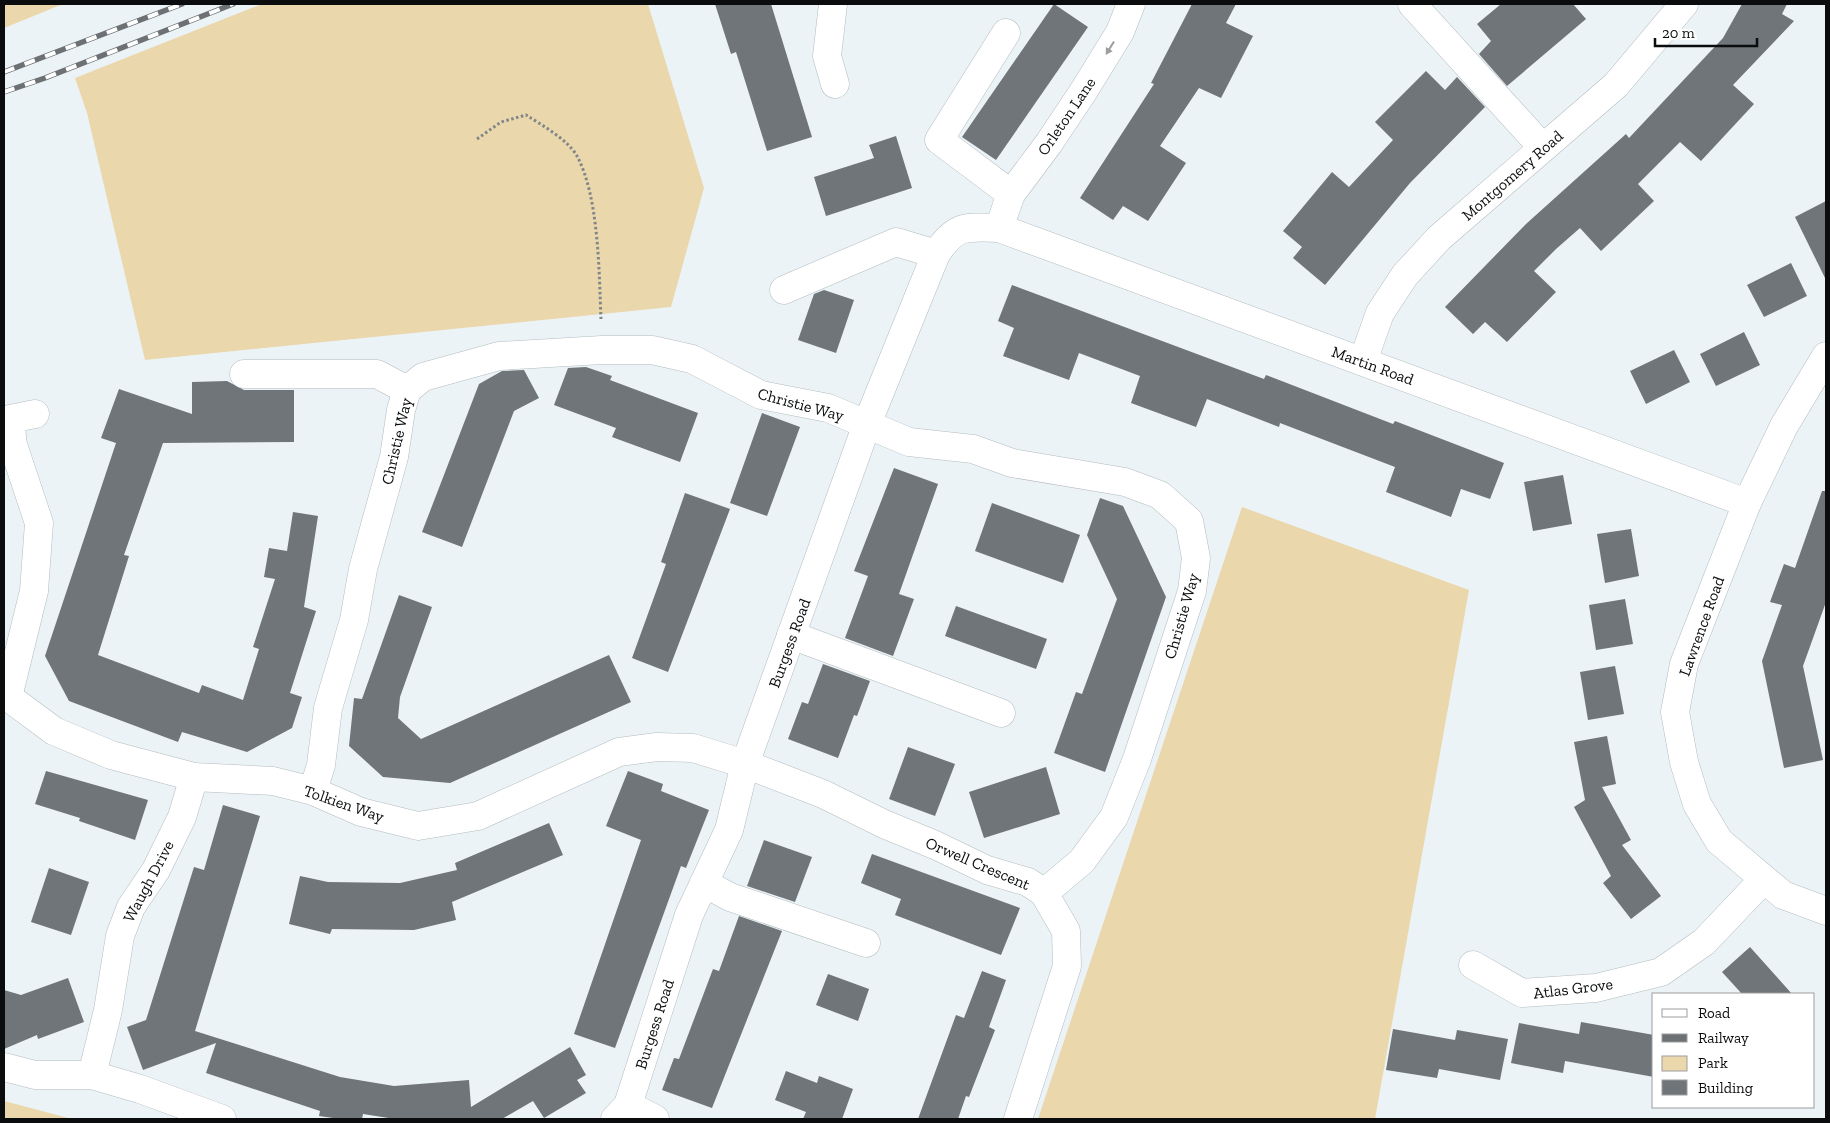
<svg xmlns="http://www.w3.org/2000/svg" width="1830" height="1123" font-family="'Zilla Slab',serif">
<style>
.green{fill:#ead7ac}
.building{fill:#6f7578}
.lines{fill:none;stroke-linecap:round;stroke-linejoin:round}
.minor-casing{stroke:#b5bcbf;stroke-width:29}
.path{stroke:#818688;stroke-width:3;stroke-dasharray:2.5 2.5;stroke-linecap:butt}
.minor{stroke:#fff;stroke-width:28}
.rail-casing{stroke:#6d7173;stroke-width:5.5}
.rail{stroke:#fff;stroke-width:4;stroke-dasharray:11;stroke-linecap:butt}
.oneway{fill:#9d9e9e}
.labels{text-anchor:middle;stroke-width:4;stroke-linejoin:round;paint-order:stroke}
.street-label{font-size:16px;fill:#0a0c0d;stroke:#fff}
</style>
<rect width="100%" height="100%" fill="#ebf3f6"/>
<g class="green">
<path d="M 4,4 L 63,4 L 4,28 Z"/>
<path d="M 262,4 L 648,4 L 704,188 L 671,307 L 145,360 L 87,113 L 75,78 Z"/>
<path d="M 1242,507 L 1469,590 L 1375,1119 L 1038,1119 Z"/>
<path d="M 4,1101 L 8,1102 L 72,1119 L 4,1119 Z"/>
</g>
<g class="building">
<path d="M 715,4 L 771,4 L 812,137 L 767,151 L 736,52 L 731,54 Z"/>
<path d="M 1054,4 L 1088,27 L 996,160 L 962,137 Z"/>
<path d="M 1192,4 L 1236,4 L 1226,23 L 1253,36 L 1221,98 L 1199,88 L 1160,146 L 1186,163 L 1148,221 L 1123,206 L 1113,220 L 1080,198 L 1154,84 L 1151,83 Z"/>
<path d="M 1501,4 L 1573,4 L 1586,19 L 1507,86 L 1479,54 L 1491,41 L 1477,24 Z"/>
<path d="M 1742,4 L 1787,4 L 1782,14 L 1794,21 L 1733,85 L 1754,104 L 1701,161 L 1680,142 L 1638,184 L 1654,201 L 1601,251 L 1580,228 L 1556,249 L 1534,271 L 1556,292 L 1507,342 L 1485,322 L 1473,334 L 1445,307 L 1526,224 L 1626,134 L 1629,138 L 1723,38 Z"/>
<path d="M 1426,71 L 1445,90 L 1457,77 L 1485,107 L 1410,183 L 1325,285 L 1293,258 L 1302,247 L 1283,231 L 1332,172 L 1349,187 L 1393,140 L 1375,122 Z"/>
<path d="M 896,136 L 912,188 L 826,216 L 814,177 L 874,158 L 869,145 Z"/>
<path d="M 1826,201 L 1826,280 L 1795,217 Z"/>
<path d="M 1791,263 L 1807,296 L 1764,317 L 1747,285 Z"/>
<path d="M 1012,285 L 1264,379 L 1266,375 L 1393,424 L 1395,421 L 1504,463 L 1490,499 L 1461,489 L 1451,517 L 1386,492 L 1395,467 L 1280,423 L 1279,427 L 1207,399 L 1196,427 L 1131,403 L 1140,376 L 1079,353 L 1069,380 L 1003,356 L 1014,328 L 998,321 Z"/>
<path d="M 824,290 L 854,300 L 836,353 L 798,340 L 814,294 Z"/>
<path d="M 1744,332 L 1760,365 L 1716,386 L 1700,354 Z"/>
<path d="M 1674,350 L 1690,382 L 1646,404 L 1630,371 Z"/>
<path d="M 586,367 L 612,376 L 610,380 L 698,413 L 680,462 L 612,437 L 616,428 L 554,405 L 568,368 Z"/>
<path d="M 524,370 L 539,398 L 514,411 L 462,547 L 422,532 L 479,384 L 502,371 Z"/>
<path d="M 227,381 L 244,390 L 294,390 L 294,442 L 163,443 L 124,555 L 129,556 L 98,655 L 199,693 L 202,685 L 243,700 L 259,649 L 253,647 L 275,579 L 264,577 L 269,548 L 287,551 L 293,512 L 318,516 L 304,607 L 316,611 L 290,693 L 302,697 L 292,728 L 247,752 L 182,732 L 178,742 L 69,701 L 45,656 L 116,443 L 101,438 L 119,389 L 192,414 L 192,382 Z"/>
<path d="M 762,413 L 800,427 L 767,516 L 730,503 Z"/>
<path d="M 894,468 L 938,484 L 899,594 L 914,599 L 893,656 L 845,638 L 868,576 L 854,571 Z"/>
<path d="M 1563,475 L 1572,524 L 1533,531 L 1524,482 Z"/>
<path d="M 1822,491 L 1826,491 L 1826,602 L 1803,666 L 1823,760 L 1784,768 L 1762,661 L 1782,605 L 1770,602 L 1784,564 L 1795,568 Z"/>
<path d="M 685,493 L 730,509 L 668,672 L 632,658 L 666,564 L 661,562 Z"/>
<path d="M 1100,498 L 1123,506 L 1166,597 L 1105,772 L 1054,753 L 1076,692 L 1082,694 L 1117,599 L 1087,535 Z"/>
<path d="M 992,503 L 1080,535 L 1063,583 L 975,551 Z"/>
<path d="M 1631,529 L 1639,576 L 1605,583 L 1597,534 Z"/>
<path d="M 399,595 L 432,607 L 400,697 L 398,718 L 421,739 L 609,655 L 631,702 L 450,783 L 383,777 L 349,746 L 354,698 L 362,699 Z"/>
<path d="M 1625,599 L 1633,644 L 1596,650 L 1589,605 Z"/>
<path d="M 956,606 L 1047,639 L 1036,669 L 945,636 Z"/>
<path d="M 823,664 L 870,681 L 857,716 L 854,715 L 838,758 L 788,739 L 802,702 L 808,704 Z"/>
<path d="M 1615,666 L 1624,714 L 1588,720 L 1580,672 Z"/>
<path d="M 1607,736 L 1616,784 L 1602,787 L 1631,840 L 1622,845 L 1661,896 L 1631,919 L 1603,883 L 1611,876 L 1574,807 L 1585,800 L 1574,742 Z"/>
<path d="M 908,747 L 955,764 L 935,816 L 889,799 Z"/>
<path d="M 1046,767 L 1060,814 L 984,838 L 969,792 Z"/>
<path d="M 46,771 L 148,800 L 135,840 L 79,821 L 80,818 L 35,804 Z"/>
<path d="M 628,771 L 663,784 L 661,791 L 709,810 L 686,868 L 681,866 L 615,1048 L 574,1034 L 641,840 L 606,826 Z"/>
<path d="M 223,805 L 260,816 L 195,1031 L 340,1077 L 394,1086 L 469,1080 L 471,1107 L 570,1047 L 586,1075 L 577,1080 L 586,1093 L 544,1118 L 533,1101 L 502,1119 L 395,1119 L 363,1114 L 362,1119 L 340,1119 L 319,1116 L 320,1111 L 206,1073 L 216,1043 L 143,1070 L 127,1027 L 146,1020 L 194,867 L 204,870 Z"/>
<path d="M 549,823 L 563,855 L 452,902 L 456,920 L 414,930 L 332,929 L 330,934 L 289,924 L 300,876 L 328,882 L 400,883 L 457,870 L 455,863 Z"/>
<path d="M 764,840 L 812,857 L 795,902 L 747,886 Z"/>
<path d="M 872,854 L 1020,908 L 1001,955 L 895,915 L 901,899 L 861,883 Z"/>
<path d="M 49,868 L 89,882 L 71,935 L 31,922 Z"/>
<path d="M 739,916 L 782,931 L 712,1108 L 662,1090 L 674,1058 L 679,1059 L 713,969 L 719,971 Z"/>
<path d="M 1750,947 L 1792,994 L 1742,994 L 1722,972 Z"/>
<path d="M 982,971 L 1006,980 L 989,1027 L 995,1030 L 969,1097 L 966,1096 L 958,1119 L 918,1119 L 956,1015 L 964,1018 Z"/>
<path d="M 828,974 L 869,989 L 858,1021 L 816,1005 Z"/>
<path d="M 68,978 L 84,1022 L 38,1039 L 37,1035 L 4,1049 L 4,990 L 21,995 Z"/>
<path d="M 1581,1022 L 1654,1035 L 1654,1077 L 1565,1061 L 1563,1073 L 1511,1063 L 1519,1023 L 1579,1034 Z"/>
<path d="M 1393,1029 L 1455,1040 L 1457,1030 L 1508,1039 L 1500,1080 L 1439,1069 L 1437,1078 L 1386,1070 Z"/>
<path d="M 786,1071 L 817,1083 L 819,1076 L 853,1089 L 842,1119 L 803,1119 L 806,1112 L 775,1100 Z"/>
</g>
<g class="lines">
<g class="minor-casing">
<g id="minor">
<path d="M 833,4 L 827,56 L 835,84"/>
<path d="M 1412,4 L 1543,148"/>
<path d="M 1006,33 L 939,140 L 1011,194"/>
<path d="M 999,228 L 1011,194 L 1049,143 L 1083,92 L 1120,32 L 1131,4"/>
<path d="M 784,290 L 896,242 L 936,254"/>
<path d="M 1826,356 L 1784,426 L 1747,503 L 1684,664 L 1675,712 L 1684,762 L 1697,804 L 1719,841 L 1783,895 L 1826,911"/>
<path d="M 1363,361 L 1380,313 L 1405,275 L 1439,238 L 1616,85 L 1684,4"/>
<path d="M 244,374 L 377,374 L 407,390"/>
<path d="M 791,635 L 1001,713"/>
<path d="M 4,696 L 8,697 L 54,731 L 111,755 L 194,777 L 273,781 L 313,791 L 361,812 L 418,826 L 478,816 L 619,752 L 657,747 L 693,748 L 745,764 L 823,794 L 884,824 L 935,845 L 987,870 L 1028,882 L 1044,893 L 1066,931 L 1067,966 L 1018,1119"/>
<path d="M 8,697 L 34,591 L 39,523 L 13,445 L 10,419 L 35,414"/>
<path d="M 313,791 L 321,765 L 328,708 L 354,620 L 363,569 L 394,457 L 401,410 L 407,390 L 423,377 L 499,356 L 602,350 L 652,350 L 692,359 L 761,395 L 828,408 L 909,442 L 973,449 L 1012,463 L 1125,482 L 1160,495 L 1189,521 L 1196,558 L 1192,591 L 1137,759 L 1114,817 L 1082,861 L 1044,893"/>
<path d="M 704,883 L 730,897 L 866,943"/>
<path d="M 1473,965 L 1522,993 L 1596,988 L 1661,972 L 1704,942 L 1763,880"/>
<path d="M 4,1067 L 35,1075 L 92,1075 L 140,1089 L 222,1119"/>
<path d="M 92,1075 L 108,1010 L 120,936 L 131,907 L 156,870 L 182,817 L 194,777"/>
<path d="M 628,1105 L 655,1119"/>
<path d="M 615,1119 L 628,1105 L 689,915 L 729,830 L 745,764 L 867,424 L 936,254 C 956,224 965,227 999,228 L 1747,503"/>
</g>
</g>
<path class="path" d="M 477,139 L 501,122 L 526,115 C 542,125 568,140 577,156 C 599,197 599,272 601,319"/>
<use href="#minor" class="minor"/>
<g class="rail-casing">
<g id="rail">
<path d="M 4,72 L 182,4"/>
<path d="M 4,92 L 45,78 L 233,4"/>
</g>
</g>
<use href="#rail" class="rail"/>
</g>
<defs><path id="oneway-solid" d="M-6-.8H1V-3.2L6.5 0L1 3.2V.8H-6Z" transform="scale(1.25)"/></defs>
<use class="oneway" href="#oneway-solid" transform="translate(1110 48) rotate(122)"/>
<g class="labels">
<g class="street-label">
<text transform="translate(1066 116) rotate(-56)" y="6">Orleton Lane</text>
<text transform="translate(1512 175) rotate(-41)" y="6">Montgomery Road</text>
<text transform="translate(1373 365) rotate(20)" y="6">Martin Road</text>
<text transform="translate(801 404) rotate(15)" y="6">Christie Way</text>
<text transform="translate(396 441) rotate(-77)" y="6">Christie Way</text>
<text transform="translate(1181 616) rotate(-74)" y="6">Christie Way</text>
<text transform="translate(1701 626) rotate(-70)" y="6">Lawrence Road</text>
<text transform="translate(789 643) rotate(-70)" y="6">Burgess Road</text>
<text transform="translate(344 803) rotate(19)" y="6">Tolkien Way</text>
<text transform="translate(978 863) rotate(23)" y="6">Orwell Crescent</text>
<text transform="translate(148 881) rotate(-62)" y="6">Waugh Drive</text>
<text transform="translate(1573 988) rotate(-7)" y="6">Atlas Grove</text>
<text transform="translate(654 1024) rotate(-72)" y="6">Burgess Road</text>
</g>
</g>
<rect width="1830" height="1123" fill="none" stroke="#0a0c0d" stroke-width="10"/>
<rect x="1652" y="993" width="162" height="115" fill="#ffffff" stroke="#9d9e9e"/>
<rect x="1662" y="1009" width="25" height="8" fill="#ffffff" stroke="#9d9e9e"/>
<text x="1698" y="1018" font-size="15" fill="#0a0c0d">Road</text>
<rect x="1662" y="1034" width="25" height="8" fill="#6d7173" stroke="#9d9e9e"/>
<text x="1698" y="1043" font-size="15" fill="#0a0c0d">Railway</text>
<rect x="1662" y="1056" width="25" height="15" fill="#ead7ac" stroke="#9d9e9e"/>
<text x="1698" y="1068" font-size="15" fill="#0a0c0d">Park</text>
<rect x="1662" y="1080" width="25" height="15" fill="#6f7578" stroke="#9d9e9e"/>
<text x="1698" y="1093" font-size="15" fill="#0a0c0d">Building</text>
<path d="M1655 38v8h102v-8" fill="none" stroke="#0a0c0d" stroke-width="2.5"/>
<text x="1662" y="38" font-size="15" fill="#0a0c0d" stroke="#ffffff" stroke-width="4" paint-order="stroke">20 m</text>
</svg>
